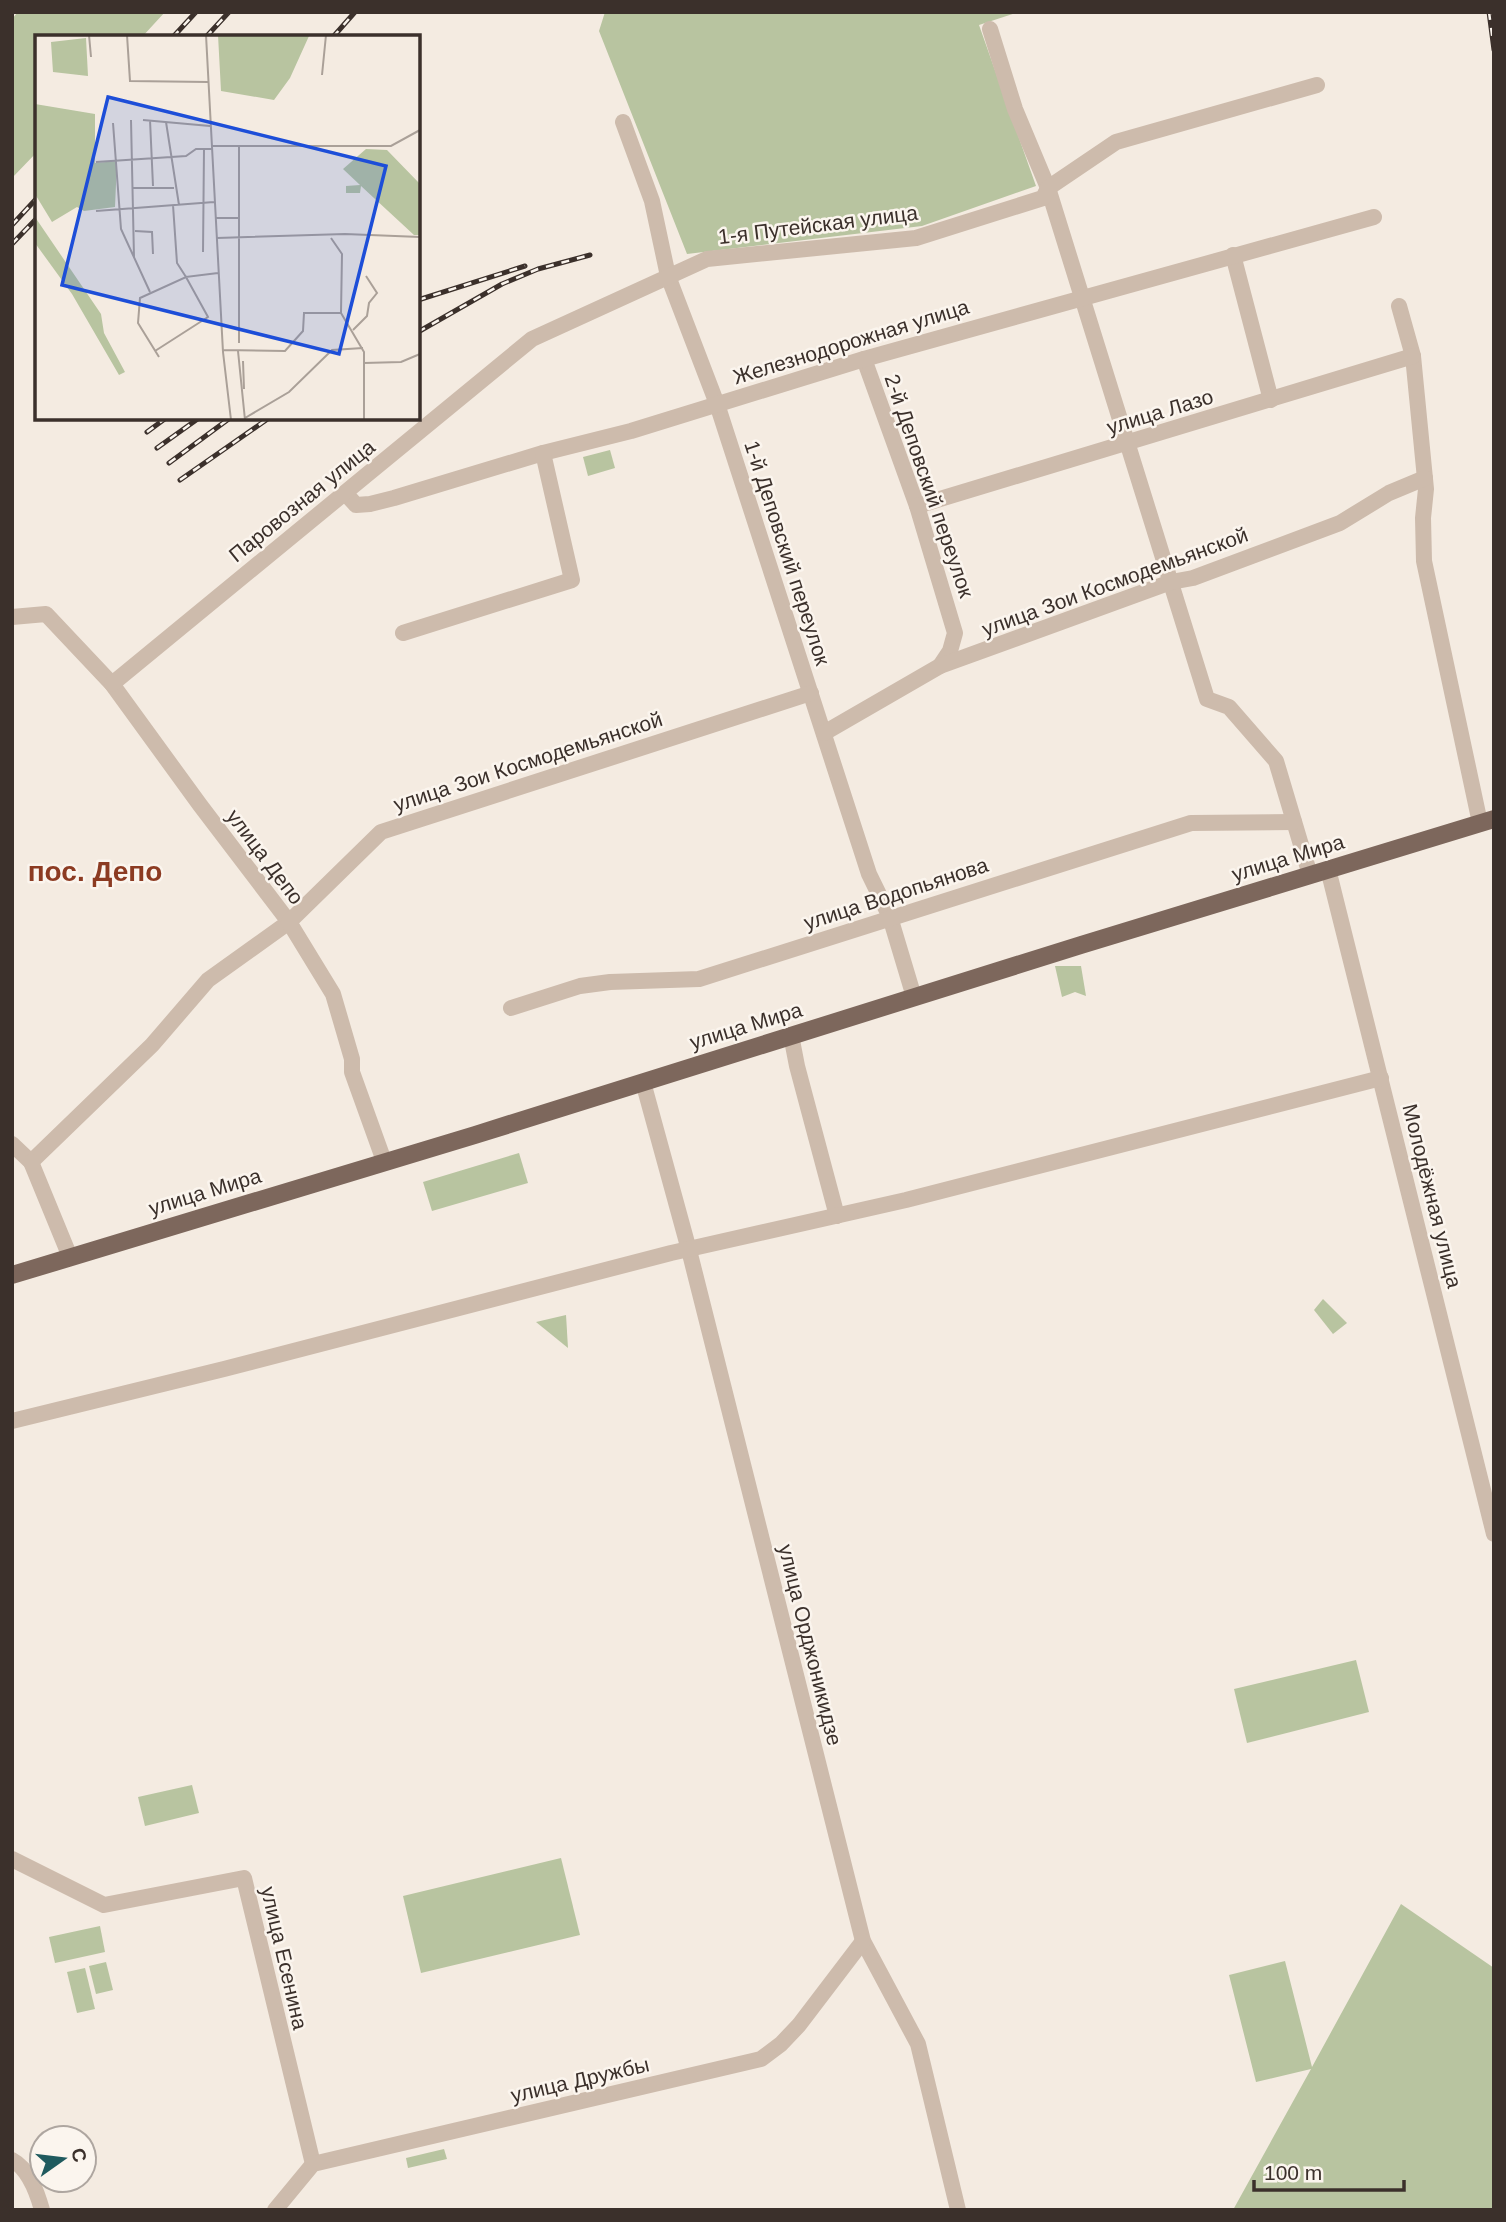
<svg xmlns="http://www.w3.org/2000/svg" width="1506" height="2222" font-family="Helvetica,sans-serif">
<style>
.green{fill:#b8c4a0}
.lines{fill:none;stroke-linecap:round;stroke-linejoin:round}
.minor{stroke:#cdbbac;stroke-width:16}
.major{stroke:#7d675c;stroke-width:18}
.rail-casing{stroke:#3b302b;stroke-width:5}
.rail{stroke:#fbf5ee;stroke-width:2.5;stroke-dasharray:8;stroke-linecap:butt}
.labels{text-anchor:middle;stroke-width:5;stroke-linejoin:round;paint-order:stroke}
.street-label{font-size:21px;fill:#3b302b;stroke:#fbf5ee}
.district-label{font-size:28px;font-weight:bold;fill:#8c3b22;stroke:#fbf5ee}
.inset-road{fill:none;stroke:#aaa098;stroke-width:2}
.view{fill:#1d4ed8;fill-opacity:0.15;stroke:#1d4ed8;stroke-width:3.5}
.inset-edge{fill:none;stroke:#3b302b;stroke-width:3.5}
</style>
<rect width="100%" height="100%" fill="#f4ebe1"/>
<g class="green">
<path d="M 18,12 L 165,12 L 142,37 L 37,37 L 37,152 L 12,178 L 12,19 Z"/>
<path d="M 605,12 L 1019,12 L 979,25 L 1036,186 L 922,226 L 687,254 L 599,31 Z"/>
<path d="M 610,450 L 615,468 L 588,476 L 583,457 Z"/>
<path d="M 1055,966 L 1081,966 L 1086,996 L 1075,992 L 1062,997 Z"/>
<path d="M 519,1153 L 528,1183 L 432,1211 L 423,1182 Z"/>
<path d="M 1323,1299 L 1347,1323 L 1333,1334 L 1314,1310 Z"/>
<path d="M 566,1315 L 568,1348 L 536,1322 Z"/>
<path d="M 1356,1660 L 1369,1712 L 1247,1743 L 1234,1689 Z"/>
<path d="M 192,1785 L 199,1813 L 145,1826 L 138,1797 Z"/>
<path d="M 561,1858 L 580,1935 L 421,1973 L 403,1896 Z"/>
<path d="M 1401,1904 L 1494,1968 L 1494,2210 L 1233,2210 L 1311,2069 L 1256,2082 L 1229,1975 L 1285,1961 L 1312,2067 Z"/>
<path d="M 100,1926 L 105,1952 L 55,1963 L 49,1937 Z"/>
<path d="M 106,1962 L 113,1990 L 96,1994 L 89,1966 Z"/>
<path d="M 85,1968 L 95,2009 L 77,2013 L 67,1972 Z"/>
<path d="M 444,2149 L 447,2159 L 408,2168 L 406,2158 Z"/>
</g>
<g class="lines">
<g class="minor">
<path d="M 990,29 L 1015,109 L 1048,188 L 1207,699 L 1229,707 L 1276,761 L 1310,875"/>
<path d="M 623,122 L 652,201 L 668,276 L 717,404 L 869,874 L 890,917 L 914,997"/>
<path d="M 1233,255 L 1271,400"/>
<path d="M 1399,306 L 1413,356 L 1426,489 L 1423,518 L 1424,561 L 1480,823"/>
<path d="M 864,359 L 917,506 L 955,633 L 950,651 L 940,666"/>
<path d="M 346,494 L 356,505 L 370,504 L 394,498 L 543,453 L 631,431 L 864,359 L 1374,217"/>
<path d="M 917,506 L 1413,356"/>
<path d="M 12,617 L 46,614 L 112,684 L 200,805 L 289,922 L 208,980 L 152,1045 L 31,1162 L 12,1144"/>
<path d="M 403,633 L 572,580 L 543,453"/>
<path d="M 112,684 L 532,339 L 707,259 L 916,238 L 1043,198 L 1048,188 L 1116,142 L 1317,85"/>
<path d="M 824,733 L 940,666 L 1171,582 L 1193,578 L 1340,523 L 1389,493 L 1425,478"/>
<path d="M 1328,869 L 1494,1534"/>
<path d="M 511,1008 L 580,986 L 610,982 L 699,979 L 1191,823 L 1294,822"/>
<path d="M 791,1035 L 797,1066 L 837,1216"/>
<path d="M 643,1082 L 689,1250 L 863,1941 L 918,2044 L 958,2210"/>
<path d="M 384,1161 L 352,1072 L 352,1059 L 333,994 L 289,922 L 381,832 L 811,693"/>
<path d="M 31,1162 L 70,1257"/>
<path d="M 12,1421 L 224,1369 L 671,1253 L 906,1200 L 1381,1078"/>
<path d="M 12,1859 L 104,1905 L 244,1878 L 313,2164"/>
<path d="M 12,2160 C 29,2169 37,2192 42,2210"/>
<path d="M 275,2210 L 313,2164 L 761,2059 L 781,2044 L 799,2025 L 863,1941"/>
</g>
<path class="major" d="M 12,1275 L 475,1135 L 1081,945 L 1494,819"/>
<g class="rail-casing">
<g id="rail">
<path d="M 1489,12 L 1494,50"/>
<path d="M 173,37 L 196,12"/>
<path d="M 206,37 L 229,12"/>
<path d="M 333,37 L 355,12"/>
<path d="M 12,225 L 37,198"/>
<path d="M 12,244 L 37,218"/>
<path d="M 418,300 L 525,266"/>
<path d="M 418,332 L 502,284 L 538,269 L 590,255"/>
<path d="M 147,432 L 166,418"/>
<path d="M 157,448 L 199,418"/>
<path d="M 169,463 L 230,418"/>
<path d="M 180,480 L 269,418"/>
</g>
</g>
<use href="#rail" class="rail"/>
</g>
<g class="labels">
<g class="street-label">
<text transform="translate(818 225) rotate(-7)" y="7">1-я Путейская улица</text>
<text transform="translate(851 342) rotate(-17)" y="7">Железнодорожная улица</text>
<text transform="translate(1160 412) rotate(-17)" y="7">улица Лазо</text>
<text transform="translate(929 486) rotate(71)" y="7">2-й Деповский переулок</text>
<text transform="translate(302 501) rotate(-39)" y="7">Паровозная улица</text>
<text transform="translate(787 553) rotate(72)" y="7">1-й Деповский переулок</text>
<text transform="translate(1115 582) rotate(-20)" y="7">улица Зои Космодемьянской</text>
<text transform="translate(528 762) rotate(-18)" y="7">улица Зои Космодемьянской</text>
<text transform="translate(265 857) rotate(53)" y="7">улица Депо</text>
<text transform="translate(1288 858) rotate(-17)" y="7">улица Мира</text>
<text transform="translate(896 894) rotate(-18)" y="7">улица Водопьянова</text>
<text transform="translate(746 1026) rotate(-17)" y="7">улица Мира</text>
<text transform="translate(205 1192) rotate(-17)" y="7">улица Мира</text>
<text transform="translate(1432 1196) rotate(76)" y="7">Молодёжная улица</text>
<text transform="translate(810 1645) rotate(76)" y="7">улица Орджоникидзе</text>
<text transform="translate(284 1958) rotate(77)" y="7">улица Есенина</text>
<text transform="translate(580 2080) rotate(-13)" y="7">улица Дружбы</text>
</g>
<g class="district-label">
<text x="95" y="881">пос. Депо</text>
</g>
</g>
<g transform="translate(35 35)">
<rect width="385" height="385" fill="#f4ebe1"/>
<path d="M 183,0 L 274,0 L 274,1 L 255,43 L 239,65 L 186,56 ZM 51,3 L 53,41 L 18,37 L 16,7 ZM 0,69 L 60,79 L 60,128 L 82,126 L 80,172 L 49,176 L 42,172 L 17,187 L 0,159 ZM 331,114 L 352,115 L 385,149 L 385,200 L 379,200 L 326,151 L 325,158 L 311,158 L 311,151 L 325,150 L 308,134 ZM 0,182 L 66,279 L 69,298 L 90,337 L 84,340 L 37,259 L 0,208 Z" fill="#b8c4a0"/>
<path class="inset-road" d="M 6,0 L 49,0M 54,0 L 56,22M 92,0 L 95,46 L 173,47M 171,0 L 188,317 L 196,385M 287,40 L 291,0M 96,85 L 99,222M 108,85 L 175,91M 115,85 L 118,151M 131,87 L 144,170M 78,88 L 86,194 L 115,257M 176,111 L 356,111 L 385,95M 204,111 L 204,308M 61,127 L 151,121 L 161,114 L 177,114M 98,153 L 139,153M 138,170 L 142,228 L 151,242 L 183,238M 61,176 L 179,167M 180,183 L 204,183M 100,196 L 117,197 L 118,219M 182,203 L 310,199 L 385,202M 296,203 L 307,219 L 306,278 L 329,317 L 329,385M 168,217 L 169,114M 318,295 L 332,281 L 334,268 L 342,258 L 331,241M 188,315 L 250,316 L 268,296 L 269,278 L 306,278M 120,316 L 173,282 L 151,242 L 105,263 L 103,288 L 124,322M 203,316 L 210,385M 208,326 L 209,354M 329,328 L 366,327 L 385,319M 210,383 L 254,357 L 297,315 L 328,313"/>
<path class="view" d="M 73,62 L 351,131 L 304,319 L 27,250 Z"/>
<rect width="385" height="385" class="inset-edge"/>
</g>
<rect width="1506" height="2222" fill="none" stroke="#3b302b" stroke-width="28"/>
<g transform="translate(63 2159) rotate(76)"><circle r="33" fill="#fbf5ee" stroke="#aea6a0" stroke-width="2"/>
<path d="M0-5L12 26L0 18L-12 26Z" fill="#1f5a5e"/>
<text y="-10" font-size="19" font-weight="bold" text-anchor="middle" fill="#3b302b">С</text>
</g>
<path d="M1254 2180v10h150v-10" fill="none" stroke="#3b302b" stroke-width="3.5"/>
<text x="1264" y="2180" font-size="21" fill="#3b302b" stroke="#fbf5ee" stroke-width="5" paint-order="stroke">100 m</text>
</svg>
